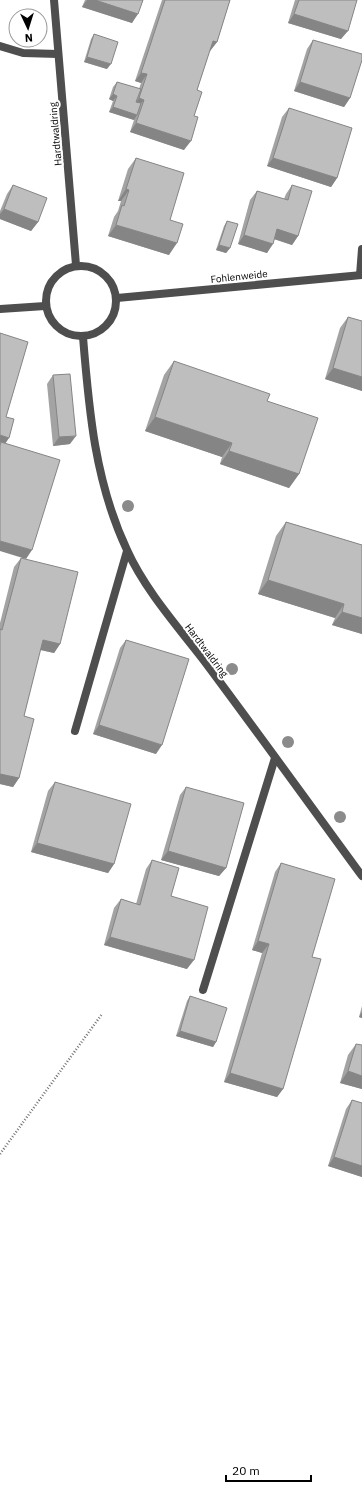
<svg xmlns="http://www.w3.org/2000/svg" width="362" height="1491" font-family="'IBM Plex Sans',sans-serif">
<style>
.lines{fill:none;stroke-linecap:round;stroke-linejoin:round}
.path{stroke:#707070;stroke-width:2.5;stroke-dasharray:1 2;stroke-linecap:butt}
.service{stroke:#4e4e4e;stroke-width:8}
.minor{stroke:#4e4e4e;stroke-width:8}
.tree{fill:#8b8b8b}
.wall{fill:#a3a3a3}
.shaded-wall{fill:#858585}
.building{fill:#bebebe;stroke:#858585}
.labels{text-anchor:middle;stroke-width:4;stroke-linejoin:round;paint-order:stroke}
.street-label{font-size:10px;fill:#000;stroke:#fff}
</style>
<rect width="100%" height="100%" fill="#fff"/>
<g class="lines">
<path class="path" d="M 0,1154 L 102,1014"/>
<path class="service" d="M 0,46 L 23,53 L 58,54"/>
<g class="minor">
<path d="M 54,0 L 76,265"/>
<circle cx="81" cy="301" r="35"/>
<path d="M 360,275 L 362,249"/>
<path d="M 117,298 L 362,275"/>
<path d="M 0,309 L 45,306"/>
<path d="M 83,337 C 89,411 95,482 127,550 C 145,590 178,627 205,662 C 258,733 310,805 362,876"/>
<path d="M 75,731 L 127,551"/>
<path d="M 203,990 L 275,758"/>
</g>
</g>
<g class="tree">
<circle cx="128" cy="506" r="6"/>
<circle cx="232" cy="669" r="6"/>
<circle cx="288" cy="742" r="6"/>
<circle cx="340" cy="817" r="6"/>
</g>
<g class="wall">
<path d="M 85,0 L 143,0 L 132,23 L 82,7 Z"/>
<path d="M 162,0 L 230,0 L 217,42 L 210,51 L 210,50 L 197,90 L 194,116 L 184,150 L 130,132 L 134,120 L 109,112 L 113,101 L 109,99 L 113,87 L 117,82 L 139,89 L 141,83 L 135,81 Z"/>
<path d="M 295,0 L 357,0 L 341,39 L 288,23 Z"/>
<path d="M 94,34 L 107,69 L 84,62 L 91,39 Z"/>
<path d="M 313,40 L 350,98 L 344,107 L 294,91 L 307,49 Z"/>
<path d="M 289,108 L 337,178 L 331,187 L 267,166 L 282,117 Z"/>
<path d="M 136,158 L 170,220 L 169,255 L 108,236 L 114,217 L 118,211 L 121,201 L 118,201 L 128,169 Z"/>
<path d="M 13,185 L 38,222 L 31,231 L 0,219 L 0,211 L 7,194 Z"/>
<path d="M 292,185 L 298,236 L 292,245 L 274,239 L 267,253 L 238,244 L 250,200 L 257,191 L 284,199 L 286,194 Z"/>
<path d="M 227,221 L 230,248 L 226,253 L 216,250 L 224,226 Z"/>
<path d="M 348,317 L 362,391 L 325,379 L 340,328 Z"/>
<path d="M 174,361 L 267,401 L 299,474 L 289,488 L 220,464 L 222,457 L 145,431 L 164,375 Z"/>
<path d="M 53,375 L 70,444 L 53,446 L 47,384 Z"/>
<path d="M 286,522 L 362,545 L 362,634 L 332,625 L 335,618 L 258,594 L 276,536 Z"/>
<path d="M 21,558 L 60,644 L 54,653 L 40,650 L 24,716 L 19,778 L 13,787 L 0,784 L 0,623 L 14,567 Z"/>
<path d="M 126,640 L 156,754 L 93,734 L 120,648 Z"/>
<path d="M 55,782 L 114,864 L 108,873 L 31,852 L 48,791 Z"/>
<path d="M 186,787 L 226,868 L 219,876 L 161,860 L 180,795 Z"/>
<path d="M 152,860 L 171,896 L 187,969 L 104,945 L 114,908 L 121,899 L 136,904 L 146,869 Z"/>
<path d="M 281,863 L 312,957 L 283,1089 L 277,1097 L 224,1082 L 262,953 L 252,950 L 275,872 Z"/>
<path d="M 190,996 L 216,1042 L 213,1047 L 176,1036 L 187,1001 Z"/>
<path d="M 362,1006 L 362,1018 L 359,1017 Z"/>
<path d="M 356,1044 L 362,1089 L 340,1083 L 348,1055 Z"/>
<path d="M 352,1100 L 362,1103 L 362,1177 L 328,1166 L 346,1109 Z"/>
</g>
<g class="shaded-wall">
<path d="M 87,0 L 95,0 L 138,14 L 132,23 L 82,7 Z"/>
<path d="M 294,14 L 348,31 L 341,39 L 288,23 Z"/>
<path d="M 213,41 L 217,42 L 210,51 L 207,49 Z"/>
<path d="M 87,57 L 111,64 L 107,69 L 84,62 Z"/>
<path d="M 141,73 L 147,74 L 141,83 L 135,81 Z"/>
<path d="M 300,82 L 350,98 L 344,107 L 294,91 Z"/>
<path d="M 113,94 L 117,96 L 113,101 L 109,99 Z"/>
<path d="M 139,98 L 144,100 L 137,108 L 133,107 Z"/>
<path d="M 113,107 L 137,115 L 134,120 L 109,112 Z"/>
<path d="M 136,123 L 191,141 L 184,150 L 130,132 Z"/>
<path d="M 273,158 L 337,178 L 331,187 L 267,166 Z"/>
<path d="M 126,189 L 129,190 L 121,201 L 118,201 Z"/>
<path d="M 4,209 L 38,222 L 31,231 L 0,219 L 0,214 Z"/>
<path d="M 116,225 L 177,243 L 169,255 L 108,236 Z"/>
<path d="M 277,229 L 298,236 L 292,245 L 271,238 Z"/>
<path d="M 244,235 L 273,244 L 267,253 L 238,244 Z"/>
<path d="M 219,245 L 230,248 L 226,253 L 216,250 Z"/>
<path d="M 333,368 L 362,377 L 362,391 L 325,379 Z"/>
<path d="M 155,417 L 232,443 L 222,457 L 145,431 Z"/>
<path d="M 0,435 L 9,438 L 3,447 L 1,442 L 0,444 Z"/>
<path d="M 76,436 L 70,444 L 53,446 L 59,437 Z"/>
<path d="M 229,451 L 299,474 L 289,488 L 220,464 Z"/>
<path d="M 0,541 L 32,550 L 26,559 L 0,551 Z"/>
<path d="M 268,580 L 344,604 L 335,618 L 258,594 Z"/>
<path d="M 342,612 L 362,618 L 362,634 L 332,625 Z"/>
<path d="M 43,640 L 60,644 L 54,653 L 37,649 Z"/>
<path d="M 99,725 L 162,745 L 156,754 L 93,734 Z"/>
<path d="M 0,774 L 19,778 L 13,787 L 0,784 Z"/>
<path d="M 37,843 L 114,864 L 108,873 L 31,852 Z"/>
<path d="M 168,851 L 226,868 L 219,876 L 161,860 Z"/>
<path d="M 110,937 L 194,960 L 187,969 L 104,945 Z"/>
<path d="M 258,941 L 269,944 L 262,953 L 252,950 Z"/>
<path d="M 362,1012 L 362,1018 L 359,1017 Z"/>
<path d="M 180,1031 L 216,1042 L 213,1047 L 176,1036 Z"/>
<path d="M 348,1071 L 362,1076 L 362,1089 L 340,1083 Z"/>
<path d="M 230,1073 L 283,1089 L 277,1097 L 224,1082 Z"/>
<path d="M 334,1157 L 362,1166 L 362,1177 L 328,1166 Z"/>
</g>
<g class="building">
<path d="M 95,0 L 143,0 L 138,14 Z"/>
<path d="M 165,0 L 230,0 L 217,42 L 213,41 L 197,90 L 202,92 L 194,116 L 198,117 L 191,141 L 136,123 L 144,100 L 139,98 L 147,74 L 141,73 Z"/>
<path d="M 299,0 L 357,0 L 348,31 L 294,14 Z"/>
<path d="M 94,34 L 118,42 L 111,64 L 87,57 Z"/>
<path d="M 313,40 L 362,54 L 362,60 L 350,98 L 300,82 Z"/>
<path d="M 117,82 L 141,89 L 136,102 L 141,103 L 137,115 L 113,107 L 117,96 L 113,94 Z"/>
<path d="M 289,108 L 352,128 L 337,178 L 273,158 Z"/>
<path d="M 136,158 L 184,173 L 170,220 L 183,224 L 177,243 L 116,225 L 122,205 L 124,206 L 129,190 L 126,189 Z"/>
<path d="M 13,185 L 47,198 L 38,222 L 4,209 Z"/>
<path d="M 292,185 L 312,191 L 298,236 L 277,229 L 273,244 L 244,235 L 257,191 L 288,200 Z"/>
<path d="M 227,221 L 238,224 L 230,248 L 219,245 Z"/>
<path d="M 348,317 L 362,321 L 362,377 L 333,368 Z"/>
<path d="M 0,333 L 28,342 L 6,417 L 14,419 L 9,438 L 0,435 Z"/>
<path d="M 174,361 L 270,394 L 267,401 L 318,418 L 299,474 L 229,451 L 232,443 L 155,417 Z"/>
<path d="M 70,374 L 76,436 L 59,437 L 53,375 Z"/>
<path d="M 1,442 L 60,460 L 32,550 L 0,541 L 0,446 Z"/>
<path d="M 286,522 L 362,545 L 362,618 L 342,612 L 344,604 L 268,580 Z"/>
<path d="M 21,558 L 78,572 L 60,644 L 43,640 L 24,716 L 34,719 L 19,778 L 0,774 L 0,629 L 2,630 Z"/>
<path d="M 126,640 L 189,659 L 162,745 L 99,725 Z"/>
<path d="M 55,782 L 131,804 L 114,864 L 37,843 Z"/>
<path d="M 186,787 L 244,803 L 226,868 L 168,851 Z"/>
<path d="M 152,860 L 179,868 L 171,896 L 208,907 L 194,960 L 110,937 L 121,899 L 140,905 Z"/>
<path d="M 281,863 L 335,879 L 312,957 L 321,959 L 283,1089 L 230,1073 L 269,944 L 258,941 Z"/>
<path d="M 190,996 L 227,1008 L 216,1042 L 180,1031 Z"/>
<path d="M 356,1044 L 362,1045 L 362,1076 L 348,1071 Z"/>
<path d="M 352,1100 L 362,1103 L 362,1166 L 334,1157 Z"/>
</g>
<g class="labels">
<g class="street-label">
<text transform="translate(55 134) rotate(-95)" y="4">Hardtwaldring</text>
<text transform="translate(239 276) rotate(-6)" y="4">Fohlenweide</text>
<text transform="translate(207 650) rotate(53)" y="4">Hardtwaldring</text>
</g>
</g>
<g transform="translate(28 28) rotate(176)"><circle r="19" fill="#ffffff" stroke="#999999"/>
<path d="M0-3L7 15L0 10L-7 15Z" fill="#000000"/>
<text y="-6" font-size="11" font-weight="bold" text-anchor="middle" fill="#000000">N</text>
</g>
<path d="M226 1475v6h85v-6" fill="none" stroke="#000000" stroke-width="2"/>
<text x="232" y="1475" font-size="12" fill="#000000" stroke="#ffffff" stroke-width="3" paint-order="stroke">20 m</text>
</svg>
